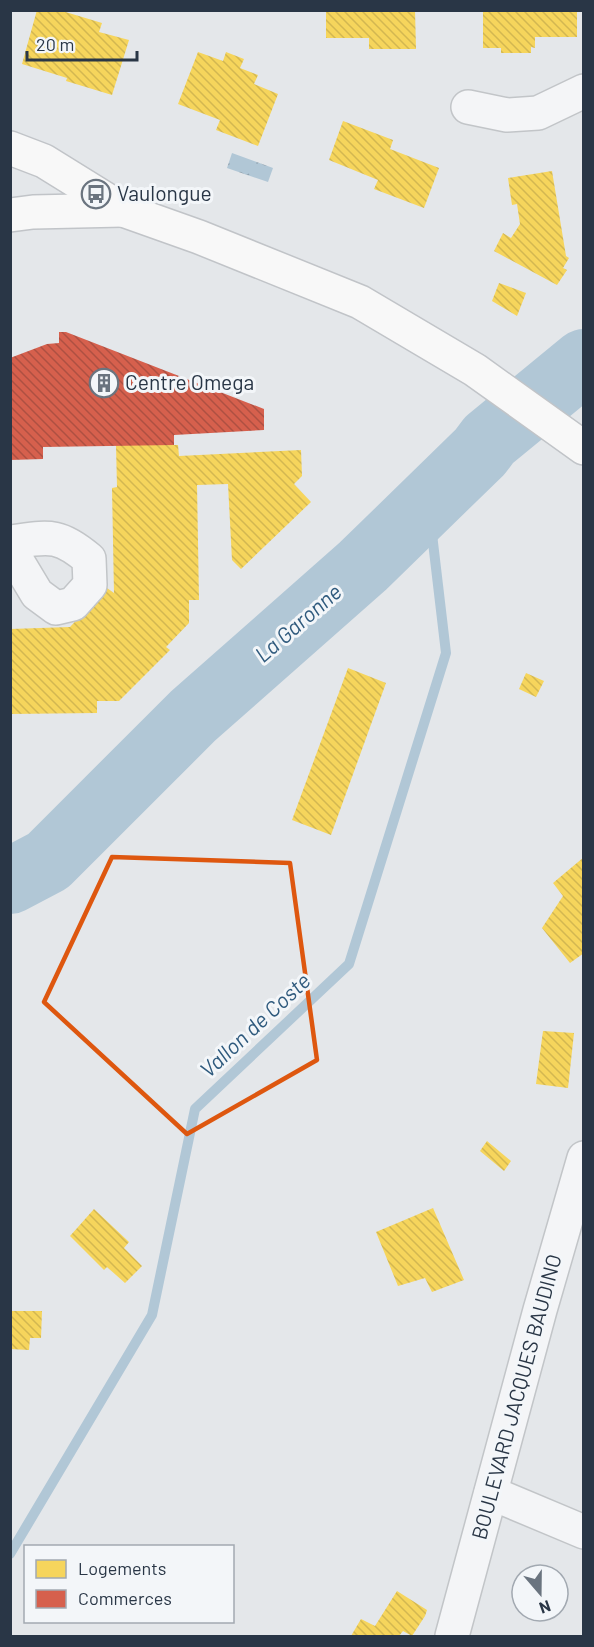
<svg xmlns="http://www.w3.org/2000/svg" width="594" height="1647" font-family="Barlow,sans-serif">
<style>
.water{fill:url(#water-ripples)}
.homes{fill:url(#homes-back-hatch)}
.shops{fill:url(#shops-back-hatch)}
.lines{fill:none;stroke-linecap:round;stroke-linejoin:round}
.stream{stroke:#b1c7d6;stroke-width:10}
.river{stroke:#b1c7d6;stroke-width:66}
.minor-casing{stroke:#c2c5c8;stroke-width:36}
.major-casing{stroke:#c1c4c8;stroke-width:36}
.minor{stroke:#f4f5f7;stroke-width:33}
.major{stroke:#f8f8f8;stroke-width:33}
.marked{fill:none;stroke:#de570f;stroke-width:4.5;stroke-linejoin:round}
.labels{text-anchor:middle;stroke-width:6;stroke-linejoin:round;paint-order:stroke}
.poi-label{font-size:21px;fill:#293646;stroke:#f3f6f9;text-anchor:start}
.street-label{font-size:21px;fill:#293646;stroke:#f3f6f9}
.water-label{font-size:22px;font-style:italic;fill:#2f5a7d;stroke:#f3f6f9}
</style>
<defs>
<pattern id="water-ripples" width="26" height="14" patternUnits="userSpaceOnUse" patternTransform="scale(1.5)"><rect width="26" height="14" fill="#b1c7d6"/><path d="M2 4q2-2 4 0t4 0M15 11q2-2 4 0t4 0" fill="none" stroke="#90a2af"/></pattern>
<pattern id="homes-back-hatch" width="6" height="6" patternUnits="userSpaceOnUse" patternTransform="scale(1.5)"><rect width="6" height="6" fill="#f6d55c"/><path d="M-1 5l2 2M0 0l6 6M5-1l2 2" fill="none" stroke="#d3b751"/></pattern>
<pattern id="shops-back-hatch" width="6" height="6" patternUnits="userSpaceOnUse" patternTransform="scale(1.5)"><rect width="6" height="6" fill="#d6604d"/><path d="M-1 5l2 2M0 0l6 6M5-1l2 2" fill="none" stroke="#ae5042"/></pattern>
</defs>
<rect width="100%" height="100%" fill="#e4e7ea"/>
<g class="water">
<path d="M 232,153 L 273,168 L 268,182 L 227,168 Z"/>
<path d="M 583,344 L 583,387 L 523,439 L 479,471 L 428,500 L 445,469 L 487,425 Z"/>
</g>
<g class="homes">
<path d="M 37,10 L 59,10 L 102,23 L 99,32 L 129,40 L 112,95 L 66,81 L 67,78 L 22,64 Z"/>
<path d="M 326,10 L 415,10 L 416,49 L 369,49 L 369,38 L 326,38 Z"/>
<path d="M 483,10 L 577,12 L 577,37 L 535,37 L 535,48 L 531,47 L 531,53 L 501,53 L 501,48 L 483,48 Z"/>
<path d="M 198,52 L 223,61 L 226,52 L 244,59 L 240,68 L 258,75 L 254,84 L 278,94 L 258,146 L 216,130 L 220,120 L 178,104 Z"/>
<path d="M 343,121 L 393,140 L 390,149 L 439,168 L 424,208 L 374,189 L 378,180 L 329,160 Z"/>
<path d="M 552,171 L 566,256 L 569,258 L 563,268 L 567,270 L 557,285 L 494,251 L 503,233 L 511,238 L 520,224 L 517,204 L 512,205 L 508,178 Z"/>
<path d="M 499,283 L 526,293 L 517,316 L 492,301 Z"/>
<path d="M 116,445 L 178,445 L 179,456 L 301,450 L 302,476 L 294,484 L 311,502 L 241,569 L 232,560 L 228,484 L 197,485 L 199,600 L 189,600 L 189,623 L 166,647 L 170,650 L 119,701 L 97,701 L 97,713 L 10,714 L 10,629 L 70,627 L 107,588 L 114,593 L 112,488 L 117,487 Z"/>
<path d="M 348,668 L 386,683 L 331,835 L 292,820 Z"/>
<path d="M 526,673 L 544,681 L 536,697 L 519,689 Z"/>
<path d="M 584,857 L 584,953 L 570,963 L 542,928 L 563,896 L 553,883 Z"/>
<path d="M 543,1031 L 574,1033 L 568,1088 L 536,1084 Z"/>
<path d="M 487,1141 L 511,1161 L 504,1171 L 480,1151 Z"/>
<path d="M 433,1208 L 464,1280 L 432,1292 L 425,1278 L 398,1286 L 376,1232 Z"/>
<path d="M 94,1209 L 129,1242 L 124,1248 L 142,1266 L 125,1283 L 107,1267 L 104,1270 L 70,1236 Z"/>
<path d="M 10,1311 L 42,1311 L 41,1338 L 30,1338 L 29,1350 L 10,1349 Z"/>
<path d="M 397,1591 L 427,1610 L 425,1616 L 412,1636 L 403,1631 L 399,1636 L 351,1636 L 361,1619 L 375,1626 Z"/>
</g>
<path class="shops" d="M 59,332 L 66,332 L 264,409 L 264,430 L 174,435 L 174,445 L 43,447 L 43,459 L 10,460 L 10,358 L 47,344 L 59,343 Z"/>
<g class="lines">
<path class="stream" d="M 10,1554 L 152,1315 L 195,1109 L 349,964 L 446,653 L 428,500"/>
<path class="river" d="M 10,881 L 48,861 L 193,716 L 363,566 L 480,452 L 489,440 L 584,362"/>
<g class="minor-casing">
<g id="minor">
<path d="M 468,107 L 507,115 L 538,113 L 584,91"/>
<path d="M 10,542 C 49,537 58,533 89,559 L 90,585 L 73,604 L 56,608 L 37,594 L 10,549"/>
<path d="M 491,1493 L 584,1532"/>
<path d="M 452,1636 L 540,1310 L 584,1158"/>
</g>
</g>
<g class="major-casing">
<g id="major">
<path d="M 10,148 L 44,161 L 123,210 L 199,237 L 360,302 L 475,370 L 584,448"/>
<path d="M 10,215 L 33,212 L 123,210"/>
</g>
</g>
<use href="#minor" class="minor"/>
<use href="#major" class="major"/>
</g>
<path class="marked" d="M 112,857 L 290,863 L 317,1060 L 187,1134 L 44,1002 Z"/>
<defs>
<g id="bus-ring" transform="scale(1.5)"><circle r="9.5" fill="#f3f6f9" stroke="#6a747f" stroke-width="1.5"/><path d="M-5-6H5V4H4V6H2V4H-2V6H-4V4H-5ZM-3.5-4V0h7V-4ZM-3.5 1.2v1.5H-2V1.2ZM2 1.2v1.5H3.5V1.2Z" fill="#6a747f"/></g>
<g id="building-ring" transform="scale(1.5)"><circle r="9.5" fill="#f3f6f9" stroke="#6a747f" stroke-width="1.5"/><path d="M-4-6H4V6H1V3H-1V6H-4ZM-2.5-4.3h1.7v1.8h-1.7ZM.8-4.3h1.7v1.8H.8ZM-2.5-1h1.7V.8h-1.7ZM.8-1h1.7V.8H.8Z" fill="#6a747f"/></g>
</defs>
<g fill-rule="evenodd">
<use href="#bus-ring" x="96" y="194"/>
<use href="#building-ring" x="104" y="383"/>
</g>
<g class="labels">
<g class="poi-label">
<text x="117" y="201">Vaulongue</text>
<text x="125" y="390">Centre Omega</text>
</g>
<g class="street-label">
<text transform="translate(517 1397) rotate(-75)" y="7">BOULEVARD JACQUES BAUDINO</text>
</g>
<g class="water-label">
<text transform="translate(298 623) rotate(-41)" y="8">La Garonne</text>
<text transform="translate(255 1025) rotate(-43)" y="8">Vallon de Coste</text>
</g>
</g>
<rect width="594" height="1647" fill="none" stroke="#293646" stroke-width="24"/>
<rect x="24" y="1545" width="210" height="78" fill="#f3f6f9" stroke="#a2a9b1" stroke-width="1.5"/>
<rect x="36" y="1560" width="30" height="18" fill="#f6d55c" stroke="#a2a9b1" stroke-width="1.5"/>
<text x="78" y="1575" font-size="18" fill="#293646">Logements</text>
<rect x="36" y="1590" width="30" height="18" fill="#d6604d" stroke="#a2a9b1" stroke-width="1.5"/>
<text x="78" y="1605" font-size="18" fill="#293646">Commerces</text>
<g transform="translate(540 1593) rotate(160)"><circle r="28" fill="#f3f6f9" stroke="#a2a9b1" stroke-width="1.5"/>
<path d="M0-4.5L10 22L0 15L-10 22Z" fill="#6a747f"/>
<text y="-9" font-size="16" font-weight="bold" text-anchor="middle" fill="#293646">N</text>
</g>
<path d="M27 51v9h110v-9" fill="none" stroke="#293646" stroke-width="3"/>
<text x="36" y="51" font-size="18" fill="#293646" stroke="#f3f6f9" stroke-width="4.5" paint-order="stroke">20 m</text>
</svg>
